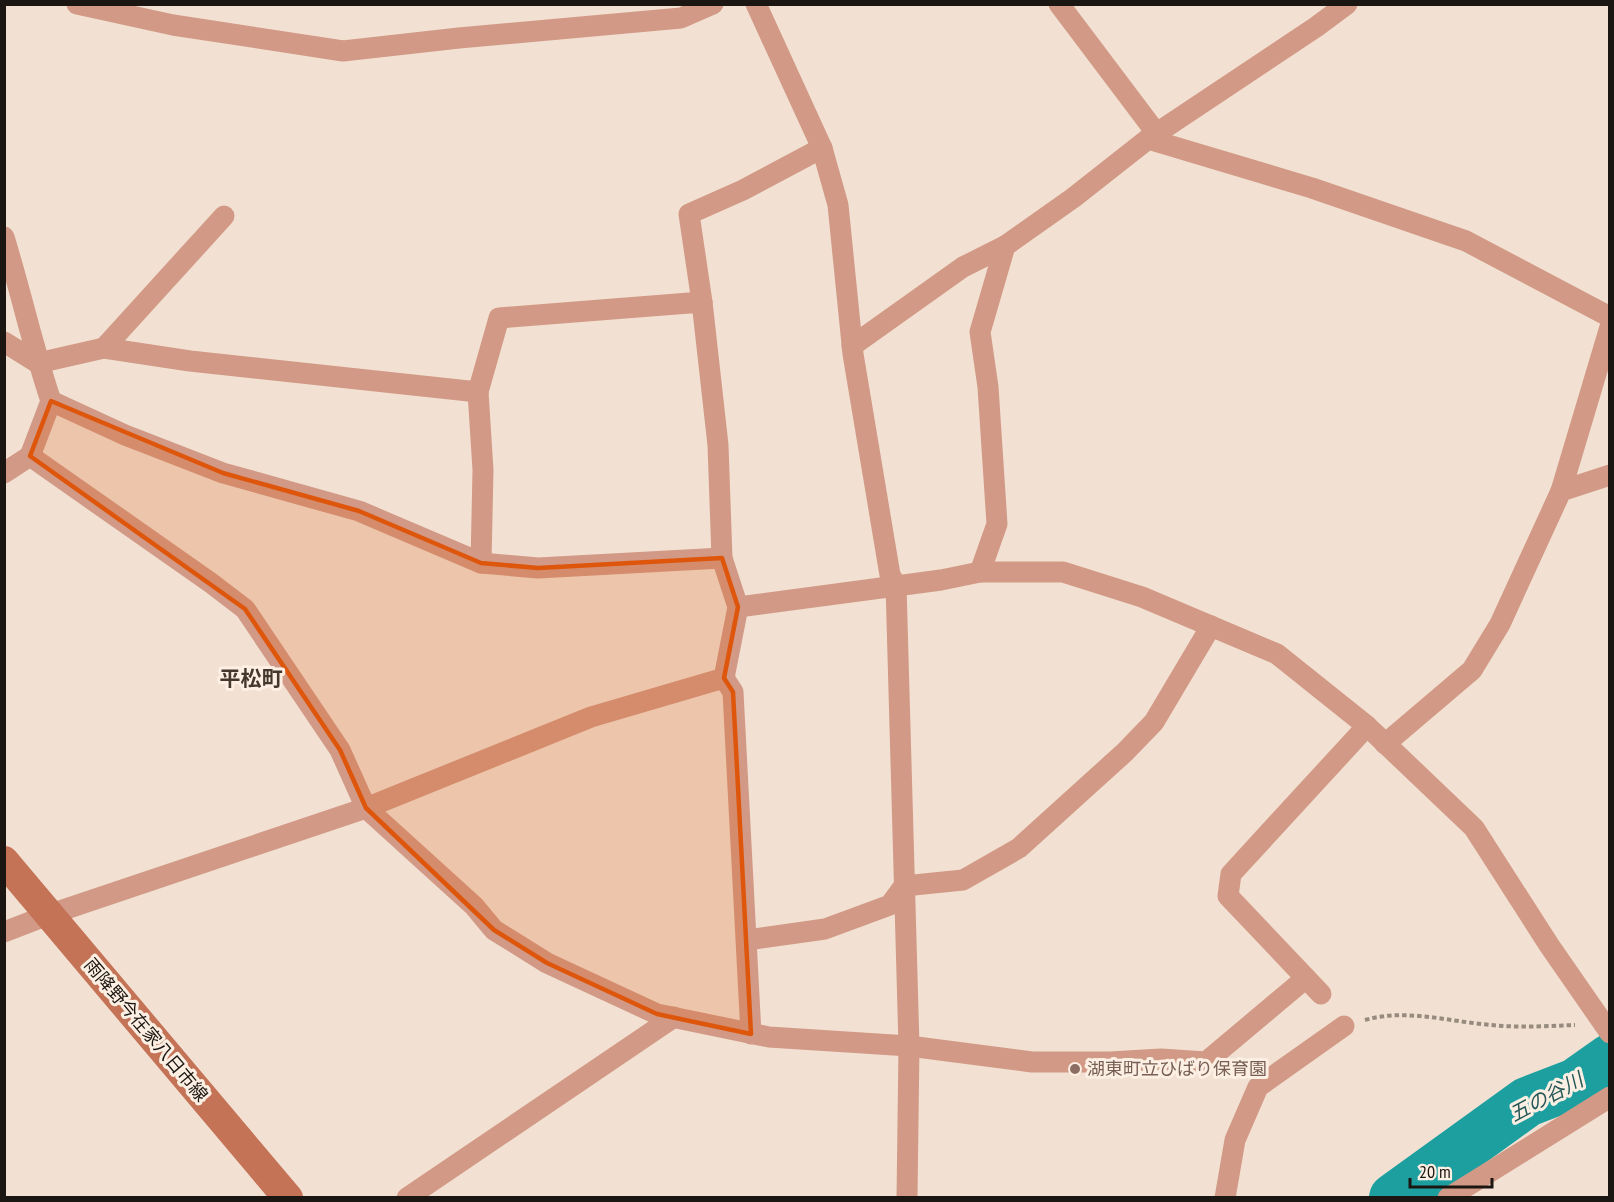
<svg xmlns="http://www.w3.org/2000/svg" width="1614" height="1202" font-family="'PT Sans Narrow','Noto Sans JP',sans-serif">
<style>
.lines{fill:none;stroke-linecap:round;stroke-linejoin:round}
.river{stroke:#1d9fa0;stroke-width:50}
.path{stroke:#978b80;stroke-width:4;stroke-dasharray:4.5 3;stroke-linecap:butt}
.street{stroke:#d29a86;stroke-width:21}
.secondary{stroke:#c57357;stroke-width:30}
.marked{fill:#de560c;fill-opacity:0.2;stroke:#de560c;stroke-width:4.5;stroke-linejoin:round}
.education-dot{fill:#8d6e63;stroke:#fdefe3;stroke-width:2}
.labels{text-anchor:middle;stroke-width:6;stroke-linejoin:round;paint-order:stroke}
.street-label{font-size:18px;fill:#1b1611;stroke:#fdefe3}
.education-label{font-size:18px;fill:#785e54;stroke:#fdefe3;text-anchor:start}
.water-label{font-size:20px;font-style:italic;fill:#265858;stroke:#fdefe3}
.quarter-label{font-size:21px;font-weight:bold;fill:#44372c;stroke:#fdefe3}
</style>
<rect width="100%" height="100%" fill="#f2e1d2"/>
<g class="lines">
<path class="river" d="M 1394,1198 L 1527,1102 L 1576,1083 L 1610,1059"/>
<path class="path" d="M 1365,1020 C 1406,1008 1450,1022 1492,1025 C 1519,1028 1548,1026 1575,1025"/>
<g class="street">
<path d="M 77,4 L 173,25 L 343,51 L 459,38 L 681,18 L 713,4"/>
<path d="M 756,4 L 822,148 L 838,205 L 853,354 L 890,575 L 896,585 L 909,1046 L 907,1198"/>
<path d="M 1059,4 L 1157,134"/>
<path d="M 1148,139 L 1312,188 L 1466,241 L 1610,317"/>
<path d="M 4,237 C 21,292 33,348 51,401 L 30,456 L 4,473"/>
<path d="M 702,302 L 689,214 L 743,190 L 822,148"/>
<path d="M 4,342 L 38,363 L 104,348 L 190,361 L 478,392 L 499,318 L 702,302 L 718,445 L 722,558 L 738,607 L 724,678 L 591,717 L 366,808 L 48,915 L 4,932"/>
<path d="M 852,346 L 963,267 L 1005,246"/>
<path d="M 104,348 L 224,216"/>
<path d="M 478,392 L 483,470 L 481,563"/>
<path d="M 51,401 L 125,435 L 223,473 L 359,511 L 481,563 L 538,568 L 722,558"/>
<path d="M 30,456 L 211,583 L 245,609 L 340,750 L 366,808 L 474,906 L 494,930 L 547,963 L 657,1014 L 769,1037 L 909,1046 L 1032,1062 L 1110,1062 L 1161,1059 L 1206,1062 L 1306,978"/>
<path d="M 1561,491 L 1610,327"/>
<path d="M 980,572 L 1063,572 L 1142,597 L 1277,654 L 1367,726 L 1474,828 L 1549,945 L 1610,1033"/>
<path d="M 738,607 L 941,580 L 980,572 L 997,524 L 988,387 L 980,332 L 1005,246 L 1073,198 L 1148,139 L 1316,27 L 1347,4"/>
<path d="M 724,678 L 733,692 L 751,1034"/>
<path d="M 1385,744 L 1472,670 L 1500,624 L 1561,491 L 1610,475"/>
<path d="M 747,940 L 825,929 L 890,905 L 904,886 L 963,880 L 1019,848 L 1125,752 L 1154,722 L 1211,626"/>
<path d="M 1321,994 L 1228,896 L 1231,874 L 1367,726"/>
<path d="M 407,1198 L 674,1017"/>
<path d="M 1225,1198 L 1235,1140 L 1258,1087 L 1344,1026"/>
<path d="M 1448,1198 L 1610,1097"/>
</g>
<path class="secondary" d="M 4,861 L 288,1198"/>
</g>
<path class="marked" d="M 51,401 L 223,473 L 359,511 L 481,563 L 538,568 L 722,558 L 738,607 L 724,678 L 733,692 L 751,1034 L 657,1014 L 547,963 L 494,930 L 366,808 L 340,750 L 245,609 L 30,456 Z"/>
<circle class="education-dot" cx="1075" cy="1069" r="6"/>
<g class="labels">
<g class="street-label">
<text transform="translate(146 1030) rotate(50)" y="6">雨降野今在家八日市線</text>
</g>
<g class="education-label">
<text x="1087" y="1075">湖東町立ひばり保育園</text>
</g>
<g class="water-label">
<text transform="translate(1546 1097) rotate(-28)" y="7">五の谷川</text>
</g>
<g class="quarter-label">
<text x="251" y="686">平松町</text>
</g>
</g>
<rect width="1614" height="1202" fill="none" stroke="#1b1611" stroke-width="12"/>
<path d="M1410 1178v9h82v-9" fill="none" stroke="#1b1611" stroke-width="3"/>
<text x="1419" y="1178" font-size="18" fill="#1b1611" stroke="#fdefe3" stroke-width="4.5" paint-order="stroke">20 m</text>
</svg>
